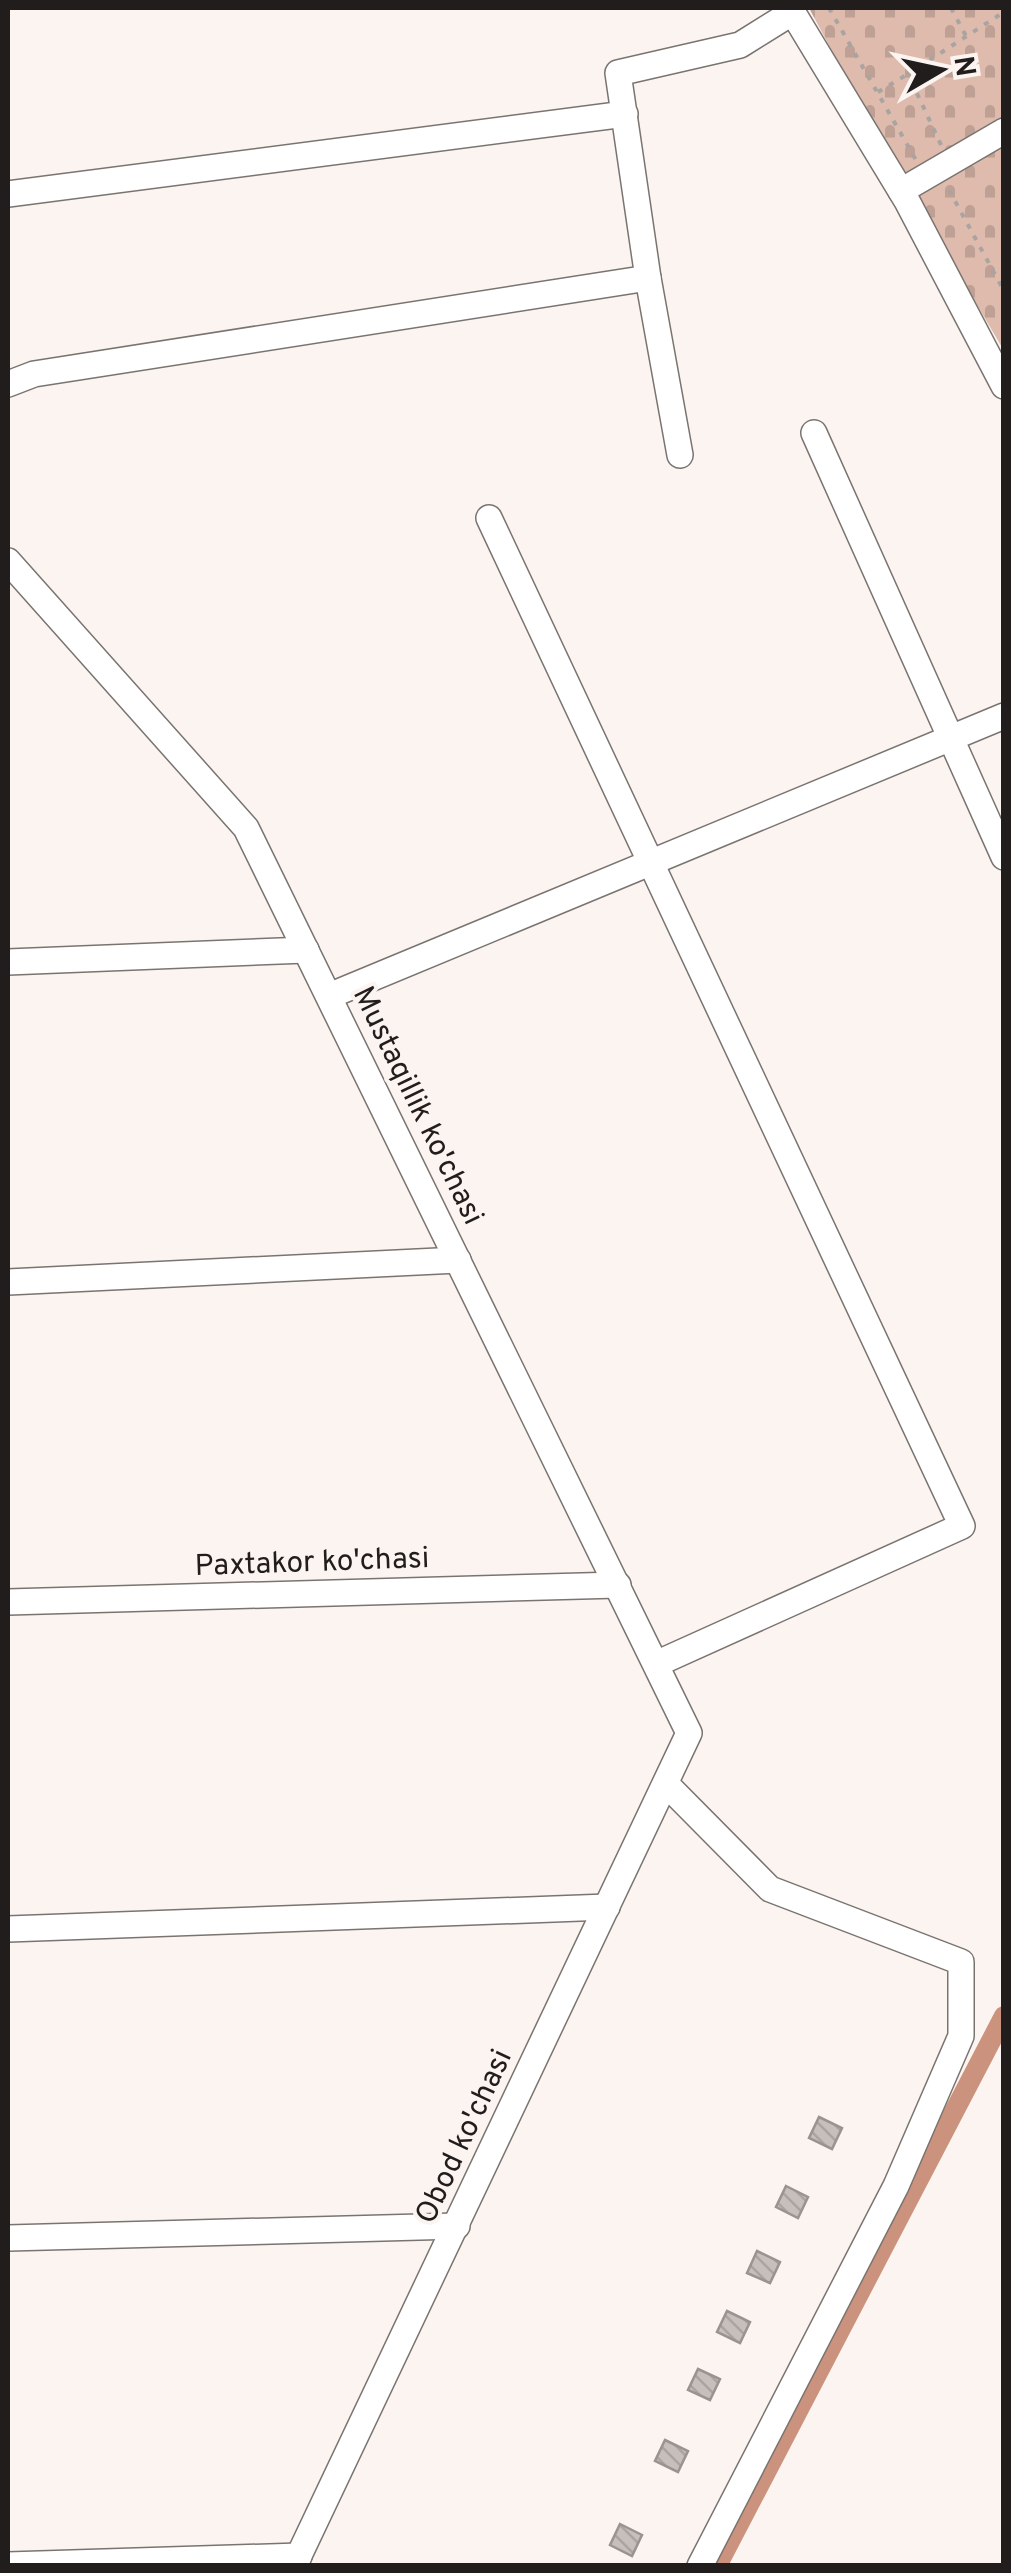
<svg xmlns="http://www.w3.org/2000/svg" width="1011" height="2573" font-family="Overpass,sans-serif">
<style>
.cemetery{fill:url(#cemetery-stones)}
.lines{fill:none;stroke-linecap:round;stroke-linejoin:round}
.canal{stroke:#cb937d;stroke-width:20}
.building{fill:url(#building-back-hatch);stroke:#9a9390;stroke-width:2.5}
.minor-casing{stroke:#7a7471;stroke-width:28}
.path{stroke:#aaa4a1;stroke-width:4;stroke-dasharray:5 8;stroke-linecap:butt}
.minor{stroke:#fff;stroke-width:25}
.labels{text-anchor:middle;stroke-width:8;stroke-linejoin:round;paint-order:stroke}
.street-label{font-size:30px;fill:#201d1c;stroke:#fcf4f1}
</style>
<defs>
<pattern id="cemetery-stones" width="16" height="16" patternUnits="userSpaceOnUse" patternTransform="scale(2.5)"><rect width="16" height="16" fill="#debbad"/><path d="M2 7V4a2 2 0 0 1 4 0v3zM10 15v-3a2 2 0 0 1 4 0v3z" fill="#bea094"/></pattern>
<pattern id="building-back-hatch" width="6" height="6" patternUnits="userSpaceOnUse" patternTransform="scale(2.5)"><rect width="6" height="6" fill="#c7bfbc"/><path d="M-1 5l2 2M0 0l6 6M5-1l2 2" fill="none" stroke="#aba4a1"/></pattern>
</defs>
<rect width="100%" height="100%" fill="#fcf4f1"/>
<path class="cemetery" d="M 809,8 L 1003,8 L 1003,349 L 879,139 Z"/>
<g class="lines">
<path class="canal" d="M 717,2566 L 1004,2016"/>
</g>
<g class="building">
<path d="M 819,2117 L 842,2128 L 832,2149 L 809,2138 Z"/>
<path d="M 786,2186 L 808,2197 L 798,2218 L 776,2207 Z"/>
<path d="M 757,2251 L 780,2262 L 770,2283 L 747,2273 Z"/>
<path d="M 727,2311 L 750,2322 L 740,2343 L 717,2332 Z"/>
<path d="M 698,2369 L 720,2379 L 710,2400 L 688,2390 Z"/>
<path d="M 665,2440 L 688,2451 L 678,2472 L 655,2461 Z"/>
<path d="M 620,2524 L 642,2535 L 632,2556 L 610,2545 Z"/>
</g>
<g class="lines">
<g class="minor-casing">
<g id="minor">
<path d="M 790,8 L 907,201 L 1004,386"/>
<path d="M 901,191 L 1004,131"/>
<path d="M 8,194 L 625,114"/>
<path d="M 8,384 L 34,374 L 648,278"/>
<path d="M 814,433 L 1004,857"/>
<path d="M 680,455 L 648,278 L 618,73 L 740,45 L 793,12"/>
<path d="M 489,518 L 962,1526 L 656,1664"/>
<path d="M 8,561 L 246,828 L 689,1733 L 294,2566"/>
<path d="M 8,962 L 306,950"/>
<path d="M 329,996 L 1004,716"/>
<path d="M 8,1282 L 458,1260"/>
<path d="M 8,1602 L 618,1585"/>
<path d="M 666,1784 L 770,1889 L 961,1962 L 961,2036 L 896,2186 L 700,2566"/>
<path d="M 8,1929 L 607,1907"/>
<path d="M 8,2238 L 457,2226"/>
<path d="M 8,2565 L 299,2556"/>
</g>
</g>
<g class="path">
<path d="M 829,8 L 916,160"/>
<path d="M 951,8 L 966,36"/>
<path d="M 878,92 L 908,74"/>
<path d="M 941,145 L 908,74 L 1004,12"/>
<path d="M 949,190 L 1004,291"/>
</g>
<use href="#minor" class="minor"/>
</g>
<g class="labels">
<g class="street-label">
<text transform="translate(419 1105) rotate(64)" y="10">Mustaqillik ko'chasi</text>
<text transform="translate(312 1561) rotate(-2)" y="10">Paxtakor ko'chasi</text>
<text transform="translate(463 2136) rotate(-65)" y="10">Obod ko'chasi</text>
</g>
</g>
<rect width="1011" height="2573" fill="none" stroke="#201d1c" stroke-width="20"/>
<g transform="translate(941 70) rotate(81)" stroke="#fcf4f1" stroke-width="8" paint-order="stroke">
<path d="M0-8L18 38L0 25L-18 38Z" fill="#201d1c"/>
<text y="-15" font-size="28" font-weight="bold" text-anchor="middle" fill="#201d1c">N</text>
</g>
</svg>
